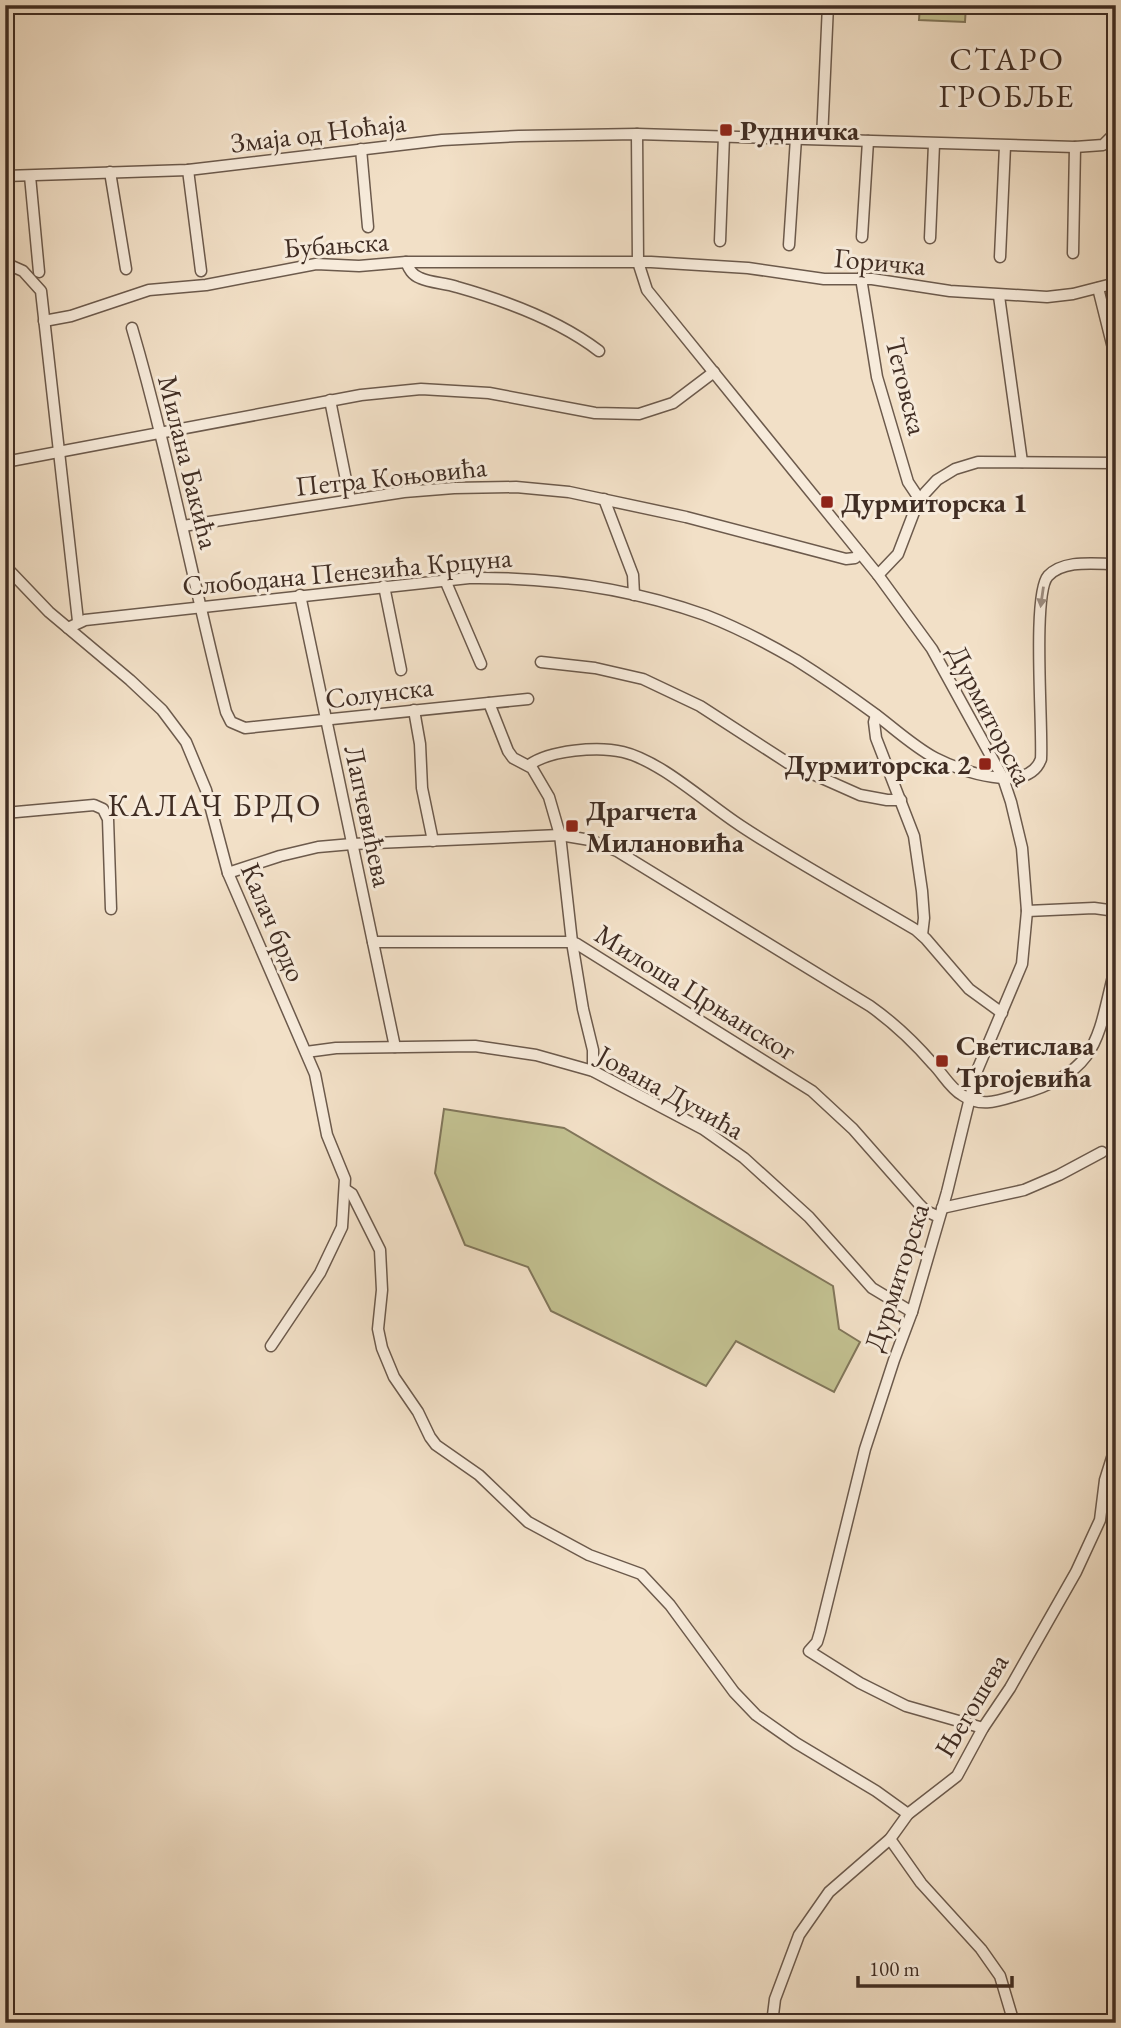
<svg xmlns="http://www.w3.org/2000/svg" width="1121" height="2028" font-family="'EB Garamond',serif">
<style>
.green{fill:#c2c090;stroke:#81765a;stroke-width:2}
.lines{fill:none;stroke-linecap:round;stroke-linejoin:round}
.minor-casing{stroke:#6c5a4c;stroke-width:13}
.minor{stroke:#f7ebdb;stroke-width:10}
.oneway{fill:#9c8c7f}
.poi-dot{fill:#8f2418;stroke:#f7ebdb;stroke-width:2.5}
.labels{text-anchor:middle;stroke-width:6;stroke-linejoin:round;paint-order:stroke}
.poi-label{font-size:28px;font-weight:bold;fill:#402d23;stroke:#f7ebdb;text-anchor:start}
.street-label{font-size:28px;fill:#402d23;stroke:#f7ebdb}
.quarter-label{font-size:32px;letter-spacing:2px;fill:#402d23;stroke:#f7ebdb}
</style>
<rect width="100%" height="100%" fill="#f2e0c7"/>
<filter id="stains"><feTurbulence type="fractalNoise" baseFrequency=".00286" numOctaves="4"/><feColorMatrix values="0 0 0 0 .2 0 0 0 0 .09 0 0 0 0 .02 0 0 0 .5 -.17"/></filter>
<radialGradient id="worn" r=".72"><stop offset=".6" stop-color="#630" stop-opacity="0"/><stop offset="1" stop-color="#630" stop-opacity=".3"/></radialGradient>
<g class="green">
<path d="M 920,5 L 966,5 L 965,22 L 919,20 Z"/>
<path d="M 444,1109 L 564,1128 L 833,1286 L 839,1329 L 860,1342 L 834,1392 L 736,1341 L 706,1386 L 551,1311 L 528,1267 L 465,1245 L 435,1173 Z"/>
</g>
<g class="lines">
<g class="minor-casing">
<g id="minor">
<path d="M 637,134 L 638,262 L 647,290 L 878,575 L 932,649 L 1003,778 L 1011,802 L 1022,848 L 1027,911 L 1022,964 L 976,1073 L 947,1192 L 912,1312 L 894,1360 L 865,1449 L 820,1632 L 817,1642 L 809,1651 L 860,1683 L 906,1706 L 983,1728"/>
<path d="M 822,139 L 828,5"/>
<path d="M 361,149 L 368,227"/>
<path d="M 188,170 L 201,271"/>
<path d="M 110,172 L 126,269"/>
<path d="M 5,176 L 188,170 L 442,140 L 519,136 L 637,134 L 1075,147 L 1103,145 L 1116,132"/>
<path d="M 30,176 L 39,272"/>
<path d="M 862,237 L 868,141"/>
<path d="M 930,238 L 934,144"/>
<path d="M 720,241 L 724,136"/>
<path d="M 789,245 L 796,138"/>
<path d="M 1073,253 L 1075,147"/>
<path d="M 1000,257 L 1005,146"/>
<path d="M 406,262 C 409,269 412,275 420,278 C 431,283 445,283 457,287 C 503,300 560,321 599,351"/>
<path d="M 5,263 L 23,271 L 41,291 L 78,621"/>
<path d="M 861,278 L 877,377 L 908,482 L 920,500"/>
<path d="M 1098,288 L 1116,360"/>
<path d="M 999,296 L 1022,462"/>
<path d="M 44,321 L 71,316 L 149,290 L 206,285 L 316,264 L 359,266 L 406,262 L 651,262 L 748,268 L 824,279 L 872,279 L 950,291 L 1047,297 L 1073,294 L 1116,283"/>
<path d="M 132,328 C 169,454 193,584 226,712 L 231,722 L 245,728 L 528,699"/>
<path d="M 330,400 L 350,500"/>
<path d="M 5,462 L 361,395 L 421,389 L 489,393 L 595,413 L 639,414 L 673,403 L 714,372"/>
<path d="M 604,499 L 633,575 L 634,595"/>
<path d="M 183,526 L 404,492 L 454,488 L 516,487 L 569,492 L 686,517 L 846,559 L 855,558 L 860,553"/>
<path d="M 5,566 L 49,612 L 130,680 L 162,710 L 186,742 L 206,790 L 228,873 L 315,1074 L 327,1135 L 345,1179 L 342,1227 L 320,1273 L 271,1346"/>
<path d="M 878,575 L 898,554 L 916,507 L 925,493 L 937,480 L 955,469 L 978,462 L 1116,463"/>
<path d="M 445,580 L 481,664"/>
<path d="M 384,586 L 401,670"/>
<path d="M 300,595 L 395,1047"/>
<path d="M 68,628 L 85,620 L 469,578 C 549,577 629,588 705,615 C 736,627 767,643 796,660 C 823,677 849,695 875,714 C 895,729 913,746 935,758 C 960,771 1028,795 1041,759 C 1043,727 1032,594 1048,576 C 1064,559 1095,564 1116,564"/>
<path d="M 541,662 L 595,668 L 643,679 L 700,706 L 788,763 L 860,795 L 887,800 L 901,800"/>
<path d="M 489,703 L 508,751 L 513,758 L 532,768 L 549,797 L 560,835 L 572,942 L 583,1009 L 593,1050 L 593,1071"/>
<path d="M 414,710 L 420,744 L 422,788 L 433,841"/>
<path d="M 876,715 L 874,722 L 876,738 L 914,836 L 922,891 L 924,918 L 922,935"/>
<path d="M 529,765 C 550,750 598,746 623,752 C 661,761 707,804 741,826 C 797,863 857,895 916,930 L 926,939 L 969,989 L 1002,1013"/>
<path d="M 5,813 L 94,805 L 103,809 L 108,819 L 111,909"/>
<path d="M 228,873 L 280,856 L 318,847 L 352,844 L 560,835 L 590,840 L 617,851 L 870,1006 C 894,1023 914,1042 933,1064 C 943,1074 950,1088 962,1095 C 981,1108 998,1101 1018,1095 C 1101,1071 1097,1039 1116,964"/>
<path d="M 1027,911 L 1094,908 L 1116,911"/>
<path d="M 373,942 L 572,942 L 577,944 L 812,1091 L 853,1129 L 919,1204 L 926,1211 L 939,1217"/>
<path d="M 306,1052 L 336,1048 L 475,1046 L 536,1055 L 593,1071 L 703,1129 L 744,1158 L 809,1217 L 872,1288 L 912,1312"/>
<path d="M 346,1190 L 352,1194 L 380,1250 L 382,1290 L 378,1329 L 382,1348 L 394,1377 L 418,1412 L 430,1437 L 436,1445 L 479,1475 L 528,1522 L 589,1555 L 641,1574 L 670,1605 L 734,1692 L 756,1715 L 796,1743 L 876,1791 L 908,1814"/>
<path d="M 942,1208 L 1024,1190 L 1059,1175 L 1102,1152"/>
<path d="M 890,1839 L 921,1883 L 981,1949 L 1000,1976 L 1014,2023"/>
<path d="M 772,2023 L 775,1999 L 799,1935 L 829,1892 L 890,1839 L 908,1814 L 957,1776 L 983,1728 L 1010,1688 L 1076,1572 L 1100,1520 L 1105,1480 L 1116,1445"/>
</g>
</g>
<use href="#minor" class="minor"/>
</g>
<defs><path id="oneway-solid" d="M-6-.8H1V-3.2L6.5 0L1 3.2V.8H-6Z" transform="scale(1.75)"/></defs>
<use class="oneway" href="#oneway-solid" transform="translate(1042 597) rotate(98)"/>
<g class="poi-dot">
<rect x="719" y="123" width="14" height="14" rx="3.5"/>
<rect x="820" y="495" width="14" height="14" rx="3.5"/>
<rect x="978" y="757" width="14" height="14" rx="3.5"/>
<rect x="565" y="819" width="14" height="14" rx="3.5"/>
<rect x="935" y="1054" width="14" height="14" rx="3.5"/>
</g>
<g class="labels">
<g class="poi-label">
<text x="740" y="140">Рудничка</text>
<text x="841" y="512">Дурмиторска 1</text>
<text x="971" y="774" text-anchor="end">Дурмиторска 2</text>
<text x="586" y="820">Драгчета<tspan x="586" dy="32">Милановића</tspan></text>
<text x="956" y="1055">Светислава<tspan x="956" dy="32">Тргојевића</tspan></text>
</g>
<g class="street-label">
<text transform="translate(318 132) rotate(-7)" y="10">Змаја од Ноћаја</text>
<text transform="translate(336 244) rotate(-4)" y="10">Бубањска</text>
<text transform="translate(880 261) rotate(5)" y="10">Горичка</text>
<text transform="translate(907 386) rotate(76)" y="10">Тетовска</text>
<text transform="translate(189 462) rotate(76)" y="10">Милана Бакића</text>
<text transform="translate(391 476) rotate(-6)" y="10">Петра Коњовића</text>
<text transform="translate(347 571) rotate(-5)" y="10">Слободана Пенезића Крцуна</text>
<text transform="translate(379 692) rotate(-7)" y="10">Солунска</text>
<text transform="translate(991 715) rotate(63)" y="10">Дурмиторска</text>
<text transform="translate(369 816) rotate(78)" y="10">Лапчевићева</text>
<text transform="translate(274 922) rotate(67)" y="10">Калач брдо</text>
<text transform="translate(696 992) rotate(32)" y="10">Милоша Црњанског</text>
<text transform="translate(671 1092) rotate(29)" y="10">Јована Дучића</text>
<text transform="translate(896 1277) rotate(-72)" y="10">Дурмиторска</text>
<text transform="translate(971 1705) rotate(-59)" y="10">Његошева</text>
</g>
<g class="quarter-label">
<text x="1007" y="70">СТАРО<tspan x="1007" dy="37">ГРОБЉЕ</tspan></text>
<text x="215" y="816">КАЛАЧ БРДО</text>
</g>
</g>
<rect width="1121" height="2028" fill="none" stroke="#f2e0c7" stroke-width="28"/>
<rect x="7" y="7" width="1107" height="2014" fill="none" stroke="#402d23" stroke-width="3.5"/>
<rect x="14" y="14" width="1093" height="2000" fill="none" stroke="#402d23" stroke-width="2"/>
<path d="M858 1976v10h154v-10" fill="none" stroke="#402d23" stroke-width="3.5"/>
<text x="869" y="1976" font-size="21" fill="#402d23" stroke="#f7ebdb" stroke-width="5" paint-order="stroke">100 m</text>
<rect width="100%" height="100%" filter="url(#stains)"/>
<rect width="100%" height="100%" fill="url(#worn)"/>
</svg>
